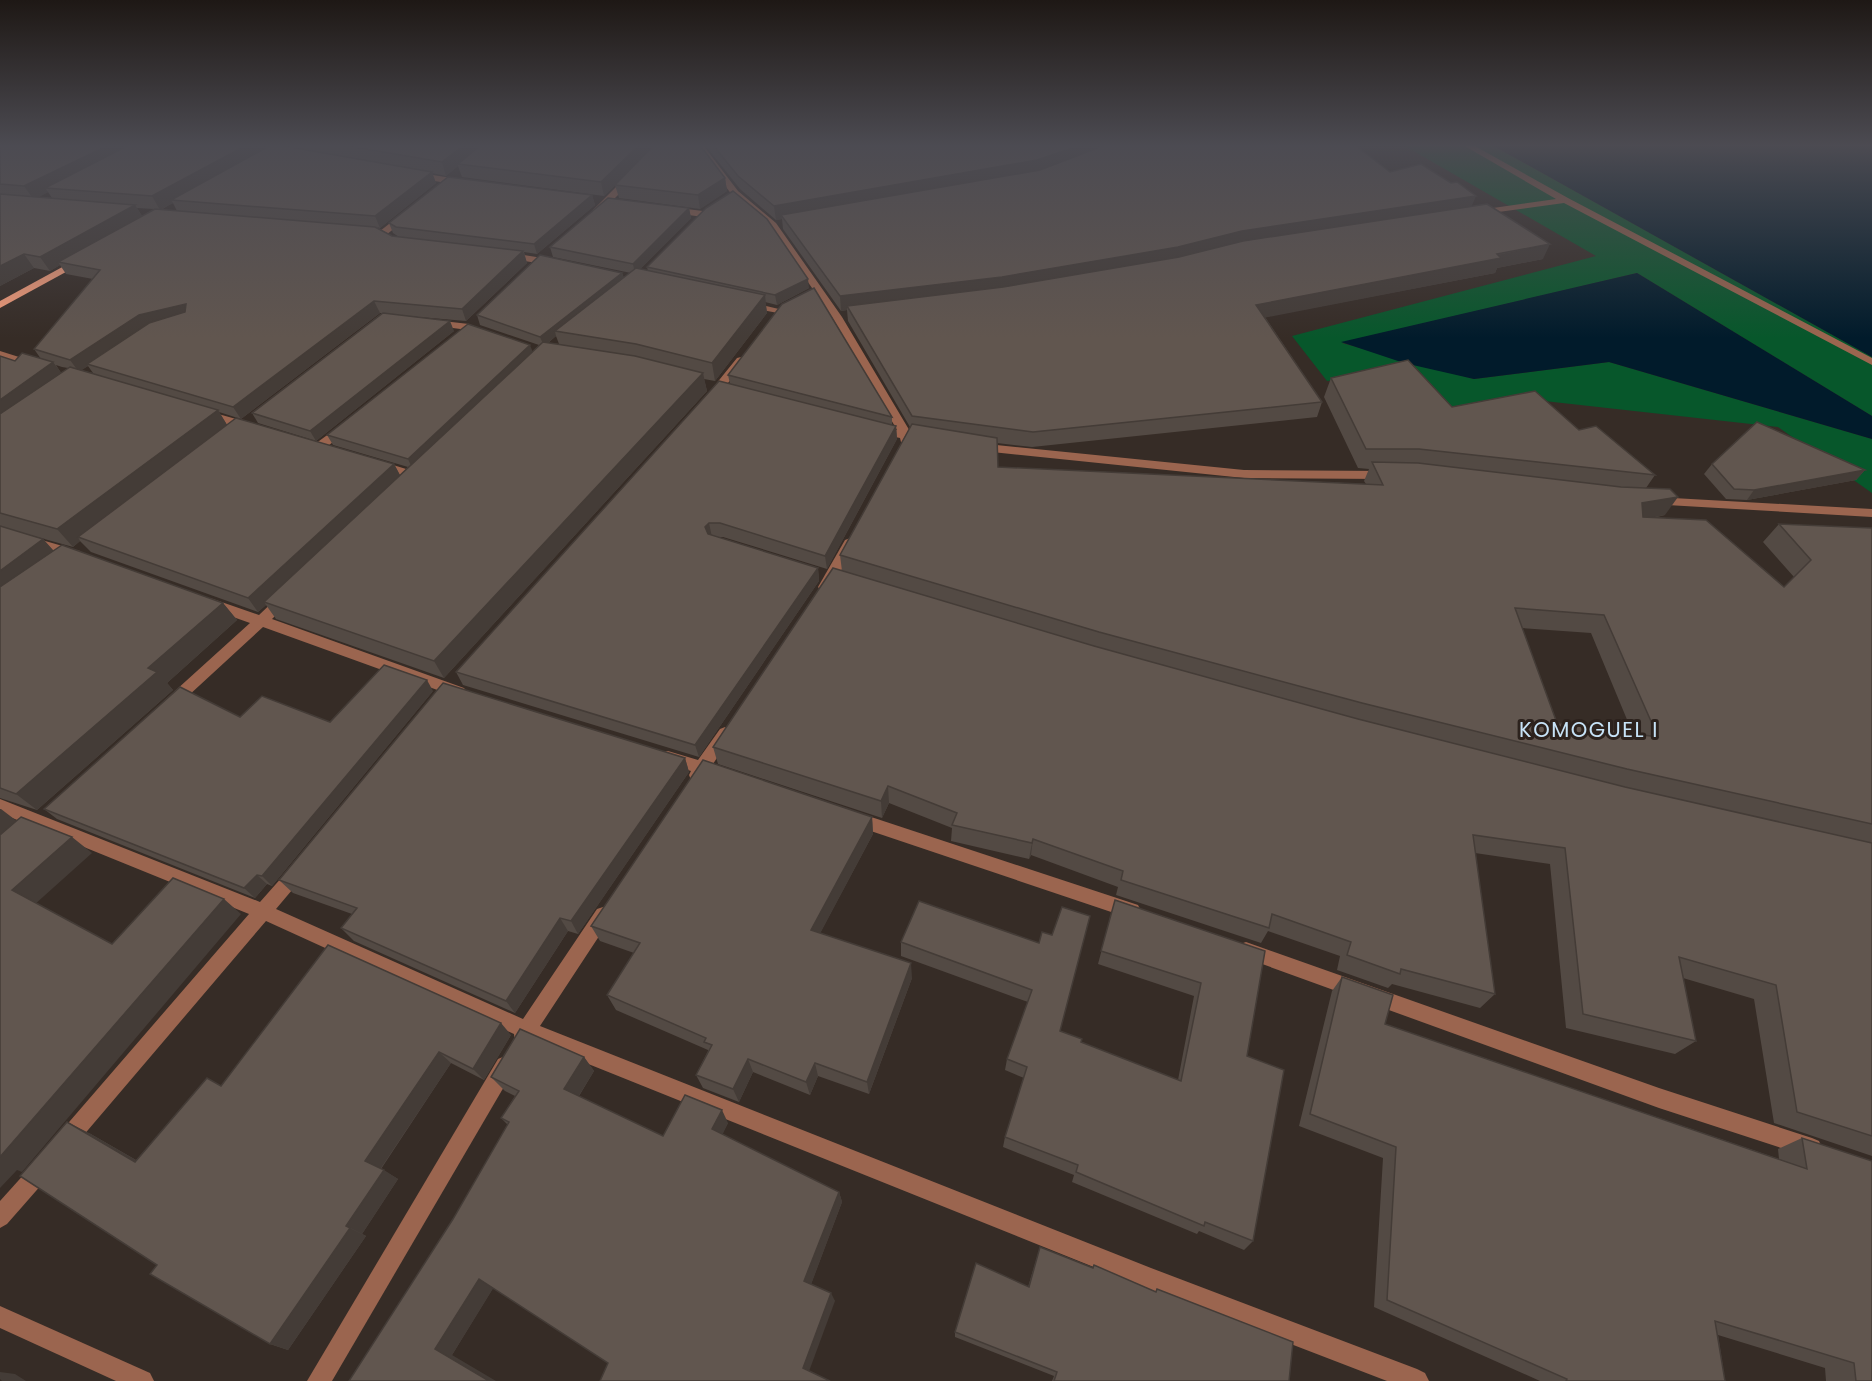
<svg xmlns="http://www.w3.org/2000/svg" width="1872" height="1381" font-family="Poppins,sans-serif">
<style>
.green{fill:#07572b}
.water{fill:#011b2b}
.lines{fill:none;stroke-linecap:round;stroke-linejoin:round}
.minor{fill:#9b654f;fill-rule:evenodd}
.major{fill:#f99f7c;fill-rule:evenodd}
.wall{fill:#534a44;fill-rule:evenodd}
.shaded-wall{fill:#443c37}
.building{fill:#61564f;stroke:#443c37;stroke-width:1.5;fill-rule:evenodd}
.labels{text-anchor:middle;stroke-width:6;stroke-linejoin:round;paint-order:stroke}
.quarter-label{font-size:21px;letter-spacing:1.5px;fill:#c7e3f7;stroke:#2c221d}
</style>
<rect width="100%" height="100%" fill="#362c26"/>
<path class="green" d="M 1403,145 L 1492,145 L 1872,357 L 1872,416 L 1637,273 L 1342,343 L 1474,379 L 1609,362 L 1872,439 L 1872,493 L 1778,427 L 1518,398 L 1450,407 L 1403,372 L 1327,381 L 1292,336 L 1596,256 Z"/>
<g class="water">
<path d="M 1492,145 L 1872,145 L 1872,357 Z"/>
<path d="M 1637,273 L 1872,416 L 1872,439 L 1609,362 L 1474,379 L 1404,363 L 1341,342 Z"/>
</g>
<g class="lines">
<g class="minor">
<path d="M 695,145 L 703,145 L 738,191 L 776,223 L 842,317 L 911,433 L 927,436 L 927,442 L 910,440 L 905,443 L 901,442 L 900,438 L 872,432 L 870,429 L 876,425 L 897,430 L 832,317 L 770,227 L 732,195 Z"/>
<path d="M 1463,145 L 1473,145 L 1568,198 L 1872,358 L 1872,365 L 1564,203 L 1476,215 L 1474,213 L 1479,210 L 1556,199 Z"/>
<path d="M 414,172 L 464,180 L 469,183 L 464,186 L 411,177 L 411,173 Z"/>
<path d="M 627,176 L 635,178 L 599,214 L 593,214 L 593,210 Z"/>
<path d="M 670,207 L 703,211 L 708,214 L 703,217 L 667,212 L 665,210 Z"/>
<path d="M 403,213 L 411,215 L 386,235 L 380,235 L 380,231 Z"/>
<path d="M 505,252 L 555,260 L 560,263 L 555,266 L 501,257 L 501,253 Z"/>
<path d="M 746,301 L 783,310 L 778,313 L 742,306 L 742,302 Z"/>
<path d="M 434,320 L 469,324 L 489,332 L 484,335 L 468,330 L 430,325 L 430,321 Z"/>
<path d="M 0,351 L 38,363 L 40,365 L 34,368 L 0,358 Z"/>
<path d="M 741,357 L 747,360 L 745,362 L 715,399 L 707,399 L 707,395 L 737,358 Z"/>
<path d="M 204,410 L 254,424 L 256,427 L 250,431 L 200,417 L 200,411 Z"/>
<path d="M 345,422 L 351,426 L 349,429 L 323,450 L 315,450 L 315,444 Z"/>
<path d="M 977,443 L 1244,470 L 1386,471 L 1392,475 L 1386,479 L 1244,478 L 973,450 L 971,447 Z"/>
<path d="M 377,460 L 419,473 L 421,476 L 415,480 L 373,467 L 373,461 Z"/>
<path d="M 1655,497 L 1872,509 L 1872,517 L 1650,504 L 1650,498 Z"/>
<path d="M 0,528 L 80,551 L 82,554 L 75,559 L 0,537 Z"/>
<path d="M 850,538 L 857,543 L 830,590 L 825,592 L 820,590 L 818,587 L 845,540 Z"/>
<path d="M 285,594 L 292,599 L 272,619 L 464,688 L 467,692 L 464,696 L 454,696 L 263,627 L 175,708 L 165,708 L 162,704 L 165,700 L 250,623 L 205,607 L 203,603 L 205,599 L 210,598 L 259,615 L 280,595 Z"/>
<path d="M 725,727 L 730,729 L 733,733 L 713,764 L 723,767 L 725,772 L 723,777 L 717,779 L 706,775 L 697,782 L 691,780 L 689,775 L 691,771 L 662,762 L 660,757 L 662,752 L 668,751 L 698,760 L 720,729 Z"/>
<path d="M 0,799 L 260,902 L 291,867 L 297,864 L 303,867 L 306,872 L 303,877 L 276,909 L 523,1019 L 597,909 L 603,907 L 609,909 L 612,915 L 609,921 L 540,1026 L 1151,1268 L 1417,1369 L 1425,1373 L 1429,1381 L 1387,1381 L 1151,1290 L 531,1041 L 522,1046 L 515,1044 L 514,1034 L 266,921 L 71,1150 L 64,1153 L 57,1150 L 54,1143 L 57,1136 L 249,914 L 0,813 Z"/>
<path d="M 853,811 L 1132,903 L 1138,905 L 1141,911 L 1138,917 L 1132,919 L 847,823 L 845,818 L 847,813 Z"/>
<path d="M 1246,942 L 1659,1088 L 1812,1138 L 1819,1141 L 1822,1148 L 1819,1155 L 1812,1158 L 1659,1108 L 1240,956 L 1237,950 L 1240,944 Z"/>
<path d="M 505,1056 L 512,1059 L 515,1066 L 512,1073 L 332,1381 L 307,1381 L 498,1059 Z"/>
<path d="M 43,1158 L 50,1161 L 53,1168 L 50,1175 L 7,1224 L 0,1228 L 0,1201 L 36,1161 Z"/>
<path d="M 0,1306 L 150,1373 L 154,1381 L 116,1381 L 0,1328 Z"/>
</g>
<path class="major" d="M 77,259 L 86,261 L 0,308 L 0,301 Z"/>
</g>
<g class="wall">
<path d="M 0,145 L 290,147 L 289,145 L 700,145 L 725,178 L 727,191 L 700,209 L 619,198 L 615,185 L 633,167 L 604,196 L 462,177 L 458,166 L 446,176 L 432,173 L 436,183 L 380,228 L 377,227 L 392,236 L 399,237 L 393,233 L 389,223 L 592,195 L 595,205 L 537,254 L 524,252 L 527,263 L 466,321 L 407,316 L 454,331 L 316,441 L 258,423 L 252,413 L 382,313 L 380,313 L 241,419 L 219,412 L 227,425 L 394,464 L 400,475 L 408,467 L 333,445 L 327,435 L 533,351 L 539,345 L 480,325 L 477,315 L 622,273 L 624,278 L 631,273 L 553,257 L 550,247 L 689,208 L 691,218 L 640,269 L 648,271 L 647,267 L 809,288 L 777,305 L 765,302 L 767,313 L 715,381 L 704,379 L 707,391 L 444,678 L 276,619 L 266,605 L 258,612 L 91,552 L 80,541 L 73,547 L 12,530 L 43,539 L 53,550 L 223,603 L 237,620 L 167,683 L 173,690 L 37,810 L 0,798 L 0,356 L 15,361 L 41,359 L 34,349 L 93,279 L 66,274 L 60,265 L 50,271 L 34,268 L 0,286 ZM 48,192 L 52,198 L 38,197 ZM 173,203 L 177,211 L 161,210 L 169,205 ZM 137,208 L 154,209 L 142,216 ZM 556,336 L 559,344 L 548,343 ZM 56,365 L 62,367 L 68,368 L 61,373 ZM 88,366 L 93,373 L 81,370 Z"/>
<path d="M 705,145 L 1355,145 L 1390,172 L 1472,206 L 1543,259 L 1497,268 L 1495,273 L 1265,317 L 1322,402 L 1317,417 L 1032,447 L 997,443 L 998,467 L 1366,484 L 1364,481 L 1369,469 L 1358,468 L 1324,397 L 1331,378 L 1452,407 L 1579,430 L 1655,475 L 1646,488 L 1665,515 L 1653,518 L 1784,587 L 1794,577 L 1763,542 L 1779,524 L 1872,528 L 1872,1156 L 1774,1123 L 1754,999 L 1683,978 L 1696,1041 L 1675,1054 L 1566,1028 L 1550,864 L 1475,853 L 1495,994 L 1480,1008 L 1392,984 L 1388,988 L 1337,970 L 1340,956 L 1268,931 L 1261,943 L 1116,895 L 1118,887 L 1031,855 L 1029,859 L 951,841 L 952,828 L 889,803 L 882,818 L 718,764 L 713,747 L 842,571 L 840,555 L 910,427 L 848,321 L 847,310 L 841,311 L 783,229 L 782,219 L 776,220 L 740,189 ZM 1522,628 L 1591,633 L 1633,734 L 1557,723 Z"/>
<path d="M 728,375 L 892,417 L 892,425 L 896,426 L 897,439 L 827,569 L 723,537 L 718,537 L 818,568 L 819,581 L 699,757 L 463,685 L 456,672 L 730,384 Z"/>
<path d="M 1712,464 L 1865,470 L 1856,480 L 1747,500 L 1726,499 L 1704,474 Z"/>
<path d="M 433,691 L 272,886 L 267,884 L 255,898 L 57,819 L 44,809 L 240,717 L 330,722 Z"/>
<path d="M 685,758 L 689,772 L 578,934 L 568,931 L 515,1013 L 354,941 L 341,928 L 352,914 L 293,893 L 279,880 Z"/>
<path d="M 872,817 L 873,834 L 820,933 L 912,978 L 869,1094 L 818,1076 L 810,1095 L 753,1072 L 739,1102 L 703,1088 L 696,1075 L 708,1051 L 708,1050 L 616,1010 L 607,995 L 634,953 L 600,941 L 591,926 Z"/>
<path d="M 1115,900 L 1265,951 L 1247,1056 L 1253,1241 L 1244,1250 L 1199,1231 L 1197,1234 L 1072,1182 L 1074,1175 L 1003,1147 L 1005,1137 L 1024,1078 L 1005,1070 L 1007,1059 L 1028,1002 L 901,956 L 901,942 L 1039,943 L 1060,1031 L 1081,1042 L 1178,1080 L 1194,996 L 1098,964 Z"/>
<path d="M 1342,977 L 1385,1024 L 1779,1159 L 1778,1149 L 1802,1138 L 1872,1381 L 1826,1381 L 1825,1368 L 1718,1335 L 1725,1381 L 1540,1381 L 1374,1307 L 1383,1158 L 1299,1126 L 1332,991 Z"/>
<path d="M 511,1035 L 484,1080 L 451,1063 L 381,1169 L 398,1179 L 362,1234 L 366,1236 L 288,1350 L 270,1344 L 157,1265 L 89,1133 L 136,1160 L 221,1086 Z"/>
<path d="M 584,1057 L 594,1071 L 579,1096 L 663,1136 L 728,1123 L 722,1134 L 839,1192 L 842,1202 L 811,1284 L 835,1301 L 608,1363 L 493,1288 L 452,1355 L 349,1381 L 453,1219 L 508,1125 L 501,1118 L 515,1096 L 505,1091 L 491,1077 Z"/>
<path d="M 1040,1247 L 1092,1267 L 1094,1265 L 1155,1292 L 1157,1289 L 1289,1381 L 1052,1381 L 1054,1376 L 955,1337 L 955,1332 L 1028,1287 Z"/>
</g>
<g class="shaded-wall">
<path d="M 109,145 L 144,145 L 45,188 L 48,192 L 34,200 L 24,186 Z"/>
<path d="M 247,145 L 278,145 L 171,200 L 173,203 L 160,210 L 152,196 Z"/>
<path d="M 464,145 L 485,145 L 458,164 L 458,166 L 446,176 L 442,162 Z"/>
<path d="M 639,145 L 655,145 L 604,196 L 601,182 Z"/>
<path d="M 1082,145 L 1118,145 L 1036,174 L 781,215 L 782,219 L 776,220 L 774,206 Z"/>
<path d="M 432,172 L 436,183 L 380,228 L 375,216 Z"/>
<path d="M 725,178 L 727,191 L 700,209 L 698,195 Z"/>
<path d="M 592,195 L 595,205 L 537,254 L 534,244 Z"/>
<path d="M 1476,196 L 1470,210 L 1002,291 L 847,306 L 847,310 L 841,311 L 840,296 L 1242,231 Z"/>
<path d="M 135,205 L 144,219 L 58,262 L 60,265 L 50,271 L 40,257 Z"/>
<path d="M 689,208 L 691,218 L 635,274 L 633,264 Z"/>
<path d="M 1550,244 L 1543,259 L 1497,268 L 1495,273 L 1253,320 L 1256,305 Z"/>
<path d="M 523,251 L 527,263 L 466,321 L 462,309 Z"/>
<path d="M 24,254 L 34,268 L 0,286 L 0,266 Z"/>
<path d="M 622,273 L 625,282 L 555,331 L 556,336 L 544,346 L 540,337 Z"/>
<path d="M 808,279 L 809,288 L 777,305 L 775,295 Z"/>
<path d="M 765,295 L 767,313 L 715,381 L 712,363 Z"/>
<path d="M 374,301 L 380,313 L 241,419 L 233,407 Z"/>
<path d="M 186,304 L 193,316 L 87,364 L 88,366 L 79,372 L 70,360 L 139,315 Z"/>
<path d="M 450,321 L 454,331 L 316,441 L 310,431 Z"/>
<path d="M 530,345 L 534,355 L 412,468 L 408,459 Z"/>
<path d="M 53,362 L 67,380 L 0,428 L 0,400 Z"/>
<path d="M 703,373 L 707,391 L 444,678 L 434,661 Z"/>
<path d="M 218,410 L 229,428 L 78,537 L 80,541 L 73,547 L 57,529 Z"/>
<path d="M 896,426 L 897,439 L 827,569 L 825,556 Z"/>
<path d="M 394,464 L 402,479 L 264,602 L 266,605 L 258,612 L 248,598 Z"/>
<path d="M 1865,470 L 1856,480 L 1747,500 L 1754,490 Z"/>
<path d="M 1678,497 L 1665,515 L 1629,522 L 1642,503 Z"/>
<path d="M 709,523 L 712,537 L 708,541 L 705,527 Z"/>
<path d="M 43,539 L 59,557 L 0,602 L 0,571 Z"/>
<path d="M 818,568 L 819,581 L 699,757 L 695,745 Z"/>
<path d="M 223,603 L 237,620 L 167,683 L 173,690 L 37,810 L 16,794 L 148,668 Z"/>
<path d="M 427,680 L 433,691 L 272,886 L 262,876 Z"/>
<path d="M 685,758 L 689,772 L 578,934 L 571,921 Z"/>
<path d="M 888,786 L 889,803 L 882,818 L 881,801 Z"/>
<path d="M 0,809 L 1,809 L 22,825 L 0,843 Z"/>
<path d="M 872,817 L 873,834 L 814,945 L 811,930 Z"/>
<path d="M 72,837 L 92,853 L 34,905 L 12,890 Z"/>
<path d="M 1033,839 L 1031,855 L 1029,859 L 1032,843 Z"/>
<path d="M 257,875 L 267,884 L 255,898 L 244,888 Z"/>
<path d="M 224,899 L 241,914 L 22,1172 L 17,1170 L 0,1188 L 0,1157 Z"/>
<path d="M 560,918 L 568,931 L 515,1013 L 506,1001 Z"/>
<path d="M 911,963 L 912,978 L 869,1094 L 867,1082 Z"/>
<path d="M 501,1023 L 511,1035 L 484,1080 L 473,1069 Z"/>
<path d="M 439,1052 L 451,1063 L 379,1171 L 365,1161 Z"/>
<path d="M 584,1057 L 594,1071 L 575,1102 L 564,1089 Z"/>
<path d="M 748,1059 L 753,1072 L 739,1102 L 733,1089 Z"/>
<path d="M 815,1063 L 818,1076 L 810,1095 L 806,1082 Z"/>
<path d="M 722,1110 L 728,1123 L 719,1142 L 712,1129 Z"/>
<path d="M 67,1122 L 89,1133 L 155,1171 L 135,1162 Z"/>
<path d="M 384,1170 L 398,1179 L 362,1234 L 346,1226 Z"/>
<path d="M 839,1192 L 842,1202 L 809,1290 L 804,1281 Z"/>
<path d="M 350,1228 L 366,1236 L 288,1350 L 270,1344 Z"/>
<path d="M 479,1279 L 494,1287 L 452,1355 L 496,1381 L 489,1381 L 435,1349 Z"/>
<path d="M 831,1293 L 835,1301 L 808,1374 L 803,1368 Z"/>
<path d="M 0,1372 L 15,1374 L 26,1381 L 2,1381 L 0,1379 Z"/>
</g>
<g class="building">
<path d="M 0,145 L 109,145 L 24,186 L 0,184 Z"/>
<path d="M 129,145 L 247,145 L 152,196 L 45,188 Z"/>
<path d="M 271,145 L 278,145 L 432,172 L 375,216 L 171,200 Z"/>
<path d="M 342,145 L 464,145 L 442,162 Z"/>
<path d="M 481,145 L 639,145 L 601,182 L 458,164 Z"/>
<path d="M 654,145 L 700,145 L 725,178 L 698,195 L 615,185 Z"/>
<path d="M 713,145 L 1082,145 L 1037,160 L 774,206 L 738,176 Z"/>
<path d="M 1105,145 L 1355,145 L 1390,172 L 1421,164 L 1451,183 L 1457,182 L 1476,196 L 1242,231 L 1178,247 L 1002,277 L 840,296 L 781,215 L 1040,170 Z"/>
<path d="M 448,177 L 592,195 L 534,244 L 396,227 L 389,223 Z"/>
<path d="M 733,191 L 767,219 L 808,279 L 775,295 L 647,267 L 706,208 Z"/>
<path d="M 0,194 L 135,205 L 40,257 L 24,254 L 0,266 Z"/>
<path d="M 608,198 L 689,208 L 633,264 L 550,247 Z"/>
<path d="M 1487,204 L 1550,244 L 1497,254 L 1501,258 L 1256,305 L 1322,402 L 1033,432 L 912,416 L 847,306 L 1003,287 L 1179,257 L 1243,241 Z"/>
<path d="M 155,209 L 375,227 L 392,236 L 523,251 L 462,309 L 374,301 L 233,407 L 87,364 L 149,323 L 185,312 L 186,304 L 139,315 L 70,360 L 34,349 L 100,270 L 58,262 Z"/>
<path d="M 540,255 L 622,273 L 540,337 L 477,315 Z"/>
<path d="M 636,268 L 765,295 L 712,363 L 636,344 L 555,331 Z"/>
<path d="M 814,288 L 892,417 L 728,375 L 782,304 Z"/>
<path d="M 383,313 L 450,321 L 310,431 L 252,413 Z"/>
<path d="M 468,324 L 530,345 L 408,459 L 327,435 Z"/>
<path d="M 543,342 L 635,356 L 703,373 L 434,661 L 264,602 Z"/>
<path d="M 22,353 L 53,362 L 0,400 L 0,356 L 15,361 Z"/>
<path d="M 1408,360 L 1452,407 L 1535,391 L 1579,430 L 1596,426 L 1655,475 L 1419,449 L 1366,449 L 1331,378 Z"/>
<path d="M 70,367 L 218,410 L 57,529 L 0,513 L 0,414 Z"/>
<path d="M 719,381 L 896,426 L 825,556 L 720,523 L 709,523 L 705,527 L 708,534 L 818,568 L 695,745 L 456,672 Z"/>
<path d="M 236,418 L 394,464 L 248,598 L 78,537 Z"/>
<path d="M 1757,422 L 1865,470 L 1754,490 L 1734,489 L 1712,464 Z"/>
<path d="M 912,424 L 997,438 L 998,467 L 1383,485 L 1372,462 L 1418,463 L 1621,487 L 1670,489 L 1678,497 L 1642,503 L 1643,517 L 1706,520 L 1784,587 L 1811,560 L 1779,524 L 1872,528 L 1872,824 L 1627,769 L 1362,703 L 1099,632 L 840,555 ZM 1515,608 L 1604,615 L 1658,737 L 1557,723 Z"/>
<path d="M 0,526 L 43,539 L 0,571 Z"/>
<path d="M 62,545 L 223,603 L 148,668 L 157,672 L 16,794 L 0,788 L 0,587 Z"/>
<path d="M 833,568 L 1094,646 L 1358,719 L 1625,787 L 1872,843 L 1872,1136 L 1797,1112 L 1776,985 L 1679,957 L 1696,1041 L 1583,1014 L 1565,848 L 1473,835 L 1495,994 L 1401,969 L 1400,974 L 1347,955 L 1351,942 L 1272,914 L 1269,928 L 1121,880 L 1123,871 L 1033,839 L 1032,843 L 952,825 L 957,813 L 888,786 L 881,801 L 713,747 Z"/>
<path d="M 384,665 L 427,680 L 262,876 L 257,875 L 244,888 L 44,809 L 180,687 L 240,717 L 262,696 L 330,722 Z"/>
<path d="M 443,683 L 685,758 L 571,921 L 560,918 L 506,1001 L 341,928 L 357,908 L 279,880 Z"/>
<path d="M 703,760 L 872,817 L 811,930 L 911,963 L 867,1082 L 815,1063 L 806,1082 L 748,1059 L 733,1089 L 696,1075 L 712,1045 L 704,1042 L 706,1038 L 607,995 L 640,943 L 591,926 Z"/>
<path d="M 21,817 L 72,837 L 12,890 L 112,944 L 173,878 L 224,899 L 0,1157 L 0,835 Z"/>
<path d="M 1115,900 L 1265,951 L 1247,1056 L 1284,1070 L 1253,1241 L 1205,1222 L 1204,1226 L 1076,1172 L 1078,1165 L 1005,1137 L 1027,1067 L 1007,1059 L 1032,990 L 901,942 L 919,901 L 1039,943 L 1042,932 L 1052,935 L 1062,907 L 1090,916 L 1060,1031 L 1082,1039 L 1081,1042 L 1181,1081 L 1201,983 L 1101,951 Z"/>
<path d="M 328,945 L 501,1023 L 473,1069 L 439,1052 L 365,1161 L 384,1170 L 346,1226 L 350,1228 L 270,1344 L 150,1274 L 157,1265 L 20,1176 L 67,1122 L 135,1162 L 207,1078 L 221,1086 Z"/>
<path d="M 1342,977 L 1393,995 L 1385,1024 L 1807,1169 L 1802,1138 L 1872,1161 L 1872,1381 L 1856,1381 L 1854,1363 L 1715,1321 L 1725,1381 L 1566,1381 L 1567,1379 L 1387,1300 L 1396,1147 L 1310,1114 Z"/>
<path d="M 520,1029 L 584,1057 L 564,1089 L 663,1136 L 685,1095 L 722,1110 L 712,1129 L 839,1192 L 804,1281 L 831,1293 L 803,1368 L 830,1381 L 600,1381 L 608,1363 L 479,1279 L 435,1349 L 489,1381 L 349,1381 L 453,1219 L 509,1122 L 501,1118 L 519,1091 L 491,1077 Z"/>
<path d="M 1040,1247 L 1093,1268 L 1094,1265 L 1156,1292 L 1157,1289 L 1293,1342 L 1289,1381 L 1054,1381 L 1057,1372 L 955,1332 L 976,1263 L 1029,1287 Z"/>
</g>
<linearGradient id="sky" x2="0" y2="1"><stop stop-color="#1e1815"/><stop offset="0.43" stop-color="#4c4b52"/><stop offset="1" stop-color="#4c4b52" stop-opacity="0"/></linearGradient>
<rect width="1872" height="338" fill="url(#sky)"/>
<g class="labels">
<g class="quarter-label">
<text x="1589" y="737">KOMOGUEL I</text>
</g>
</g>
</svg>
